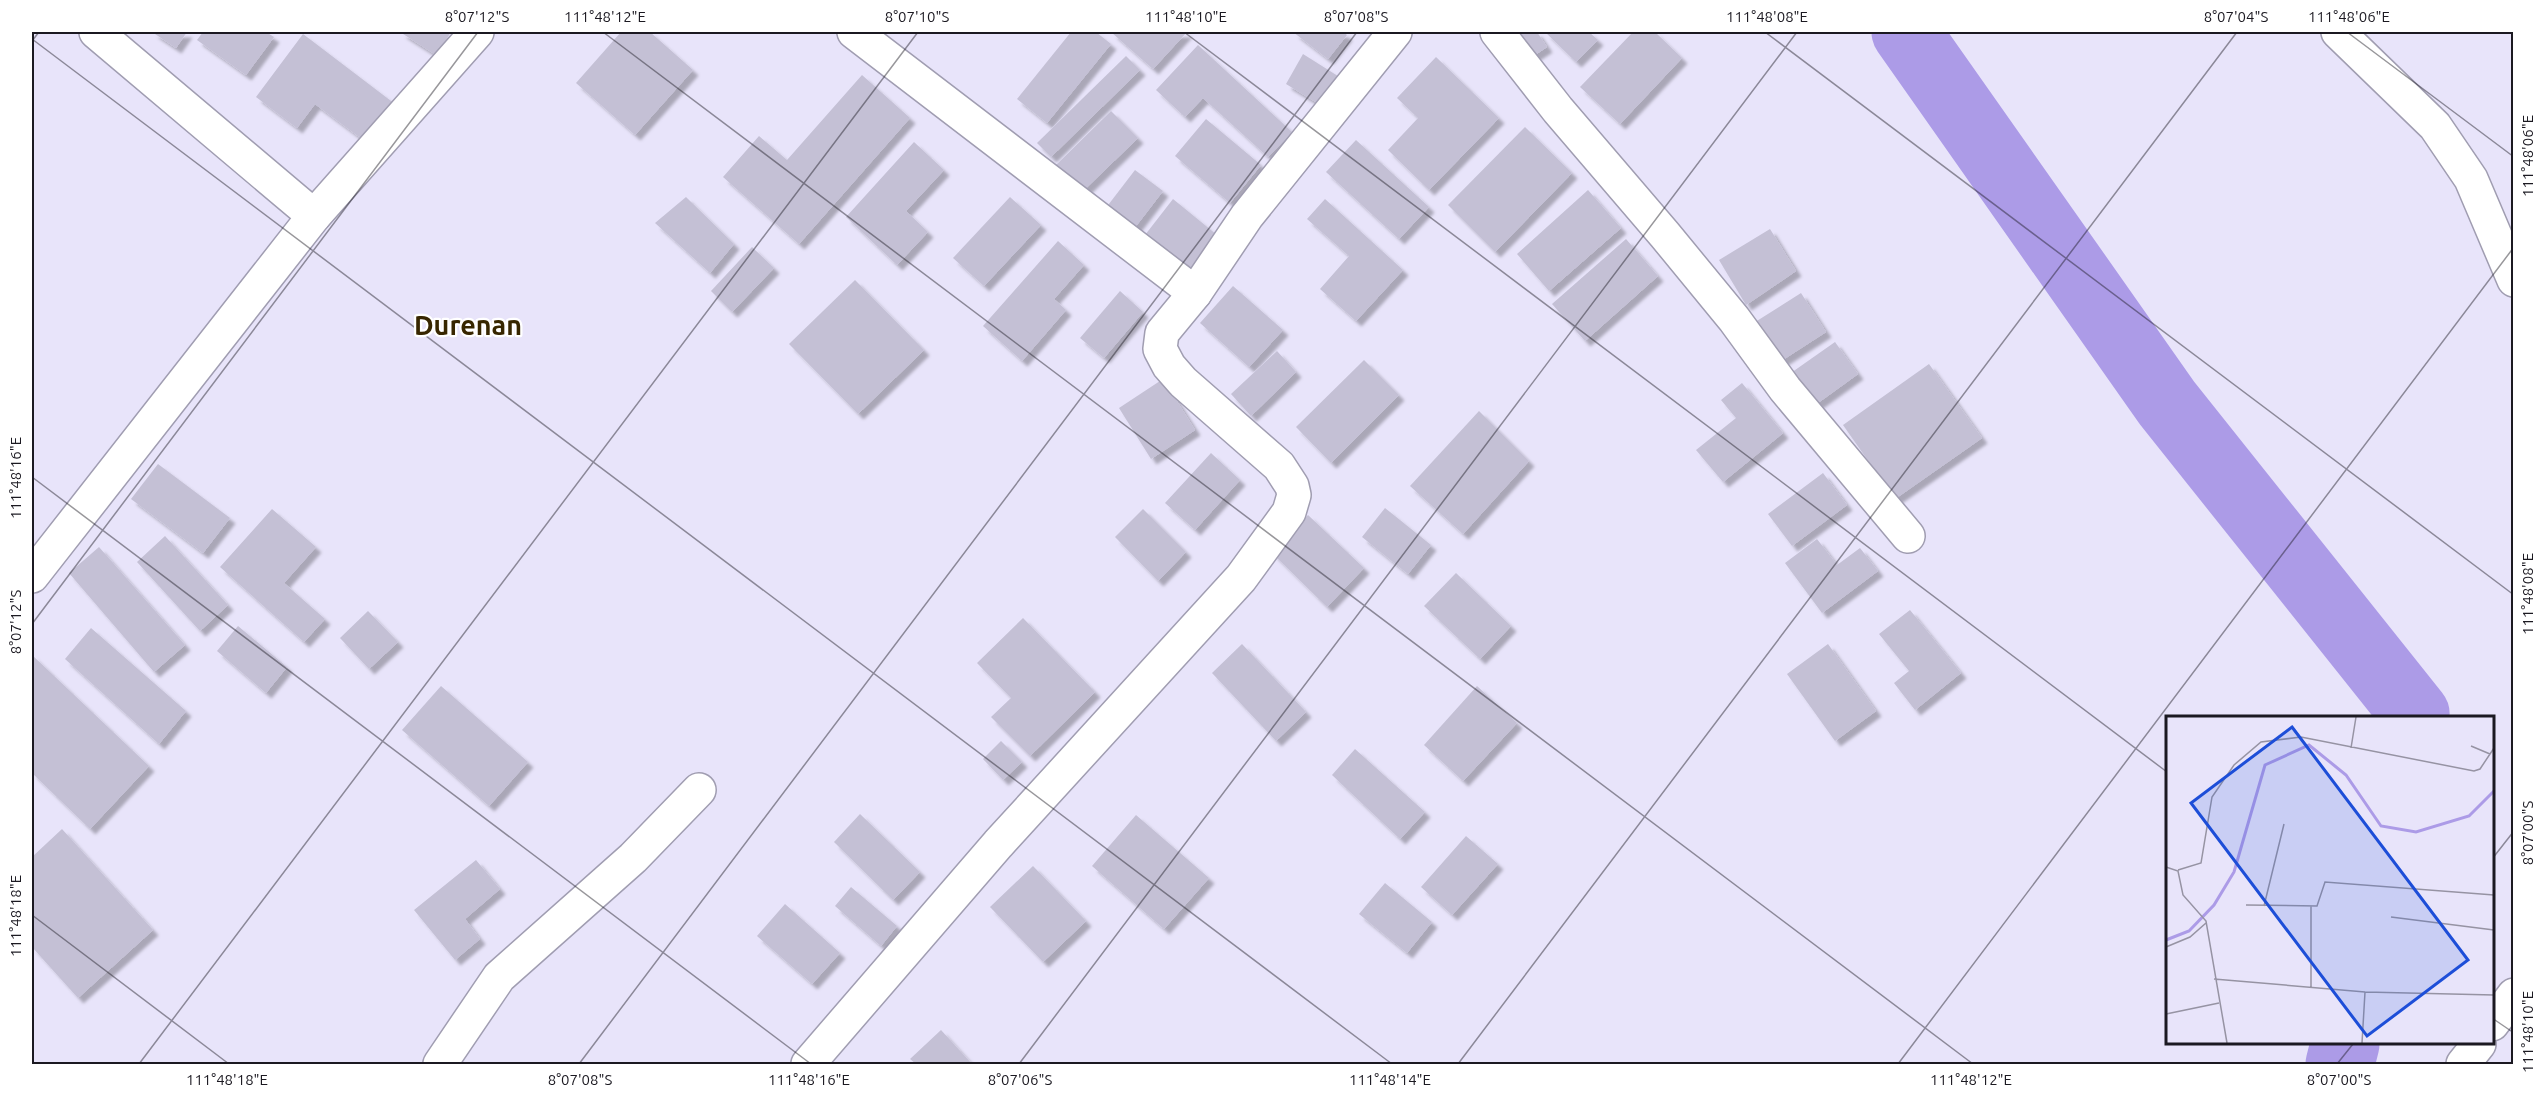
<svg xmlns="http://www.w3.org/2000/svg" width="2545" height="1096" font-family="Ubuntu,sans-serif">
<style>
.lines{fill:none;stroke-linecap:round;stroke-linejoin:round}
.river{stroke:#ac9be7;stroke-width:69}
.building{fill:#c4c0d5;filter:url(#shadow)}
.minor-casing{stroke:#a09db1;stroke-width:36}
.minor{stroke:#fff;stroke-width:33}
.ticks{fill:none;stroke:#1b1921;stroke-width:1.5;stroke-opacity:0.45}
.labels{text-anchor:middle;stroke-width:4.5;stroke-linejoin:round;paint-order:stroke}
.district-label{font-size:27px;font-weight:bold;fill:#372600;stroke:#fff}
.inset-river{fill:none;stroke:#ac9be7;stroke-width:3}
.inset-road{fill:none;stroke:#9693a3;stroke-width:1.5}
.view{fill:#1d4ed8;fill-opacity:0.15;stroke:#1d4ed8;stroke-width:3}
.inset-edge{fill:none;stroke:#1b1921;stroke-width:3}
.neatline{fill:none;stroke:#1b1921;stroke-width:2}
.ticks-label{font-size:15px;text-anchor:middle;fill:#1b1921}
</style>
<defs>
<filter id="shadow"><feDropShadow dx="5.5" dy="5.5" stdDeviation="1.5" flood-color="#0004"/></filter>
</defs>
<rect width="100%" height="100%" fill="#e8e4fa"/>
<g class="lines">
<g class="river">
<path d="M 1906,32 L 2167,403 L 2415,714 L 2414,718"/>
<path d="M 2340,1064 L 2345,1044"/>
</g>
</g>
<g class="building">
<path d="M 152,32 L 187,32 L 176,48 Z"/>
<path d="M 203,32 L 266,32 L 274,37 L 246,75 L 197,40 Z"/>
<path d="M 400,32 L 451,32 L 436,55 Z"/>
<path d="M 621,32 L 650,32 L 693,70 L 635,135 L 576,83 Z"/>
<path d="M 1071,32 L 1096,32 L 1111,44 L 1047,123 L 1017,99 Z"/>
<path d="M 1111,32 L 1187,32 L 1153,69 Z"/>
<path d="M 1293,32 L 1343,32 L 1347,35 L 1328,59 Z"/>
<path d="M 1511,32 L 1537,32 L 1547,47 L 1529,59 Z"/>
<path d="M 1545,32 L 1589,32 L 1598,40 L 1576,62 Z"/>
<path d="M 1633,32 L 1655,32 L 1682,58 L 1620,124 L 1580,87 Z"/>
<path d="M 303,34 L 395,104 L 366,142 L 315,104 L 297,128 L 256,97 Z"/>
<path d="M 1198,45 L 1292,132 L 1268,157 L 1203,98 L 1185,117 L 1156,90 Z"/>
<path d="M 1303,54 L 1341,78 L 1324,107 L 1286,84 Z"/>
<path d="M 1126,56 L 1140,70 L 1051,157 L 1037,143 Z"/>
<path d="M 1436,57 L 1499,118 L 1429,190 L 1388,150 L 1418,118 L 1397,98 Z"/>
<path d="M 862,75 L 910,118 L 799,244 L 723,177 L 759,136 L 787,160 Z"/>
<path d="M 1111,111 L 1138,138 L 1082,192 L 1056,165 Z"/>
<path d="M 1206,119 L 1261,165 L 1230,203 L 1175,156 Z"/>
<path d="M 1525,127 L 1572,173 L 1495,252 L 1448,205 Z"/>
<path d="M 1356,140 L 1429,207 L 1399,239 L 1326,172 Z"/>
<path d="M 914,142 L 944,170 L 906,211 L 928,232 L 897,265 L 846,217 Z"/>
<path d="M 1135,170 L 1163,191 L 1130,234 L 1102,213 Z"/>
<path d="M 1588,190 L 1621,228 L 1549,291 L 1517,254 Z"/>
<path d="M 686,197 L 734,244 L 710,273 L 655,223 Z"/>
<path d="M 1010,197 L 1041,225 L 984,286 L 953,258 Z"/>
<path d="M 1173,199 L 1217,235 L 1189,270 L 1145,235 Z"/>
<path d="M 1325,199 L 1403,270 L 1356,321 L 1320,289 L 1349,256 L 1307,219 Z"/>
<path d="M 1770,229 L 1796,271 L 1746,305 L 1719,260 Z"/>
<path d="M 1626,239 L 1658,276 L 1585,341 L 1552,304 Z"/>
<path d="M 1058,241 L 1084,265 L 1054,299 L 1066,310 L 1022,361 L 983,326 Z"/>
<path d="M 752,247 L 774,268 L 732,312 L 711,291 Z"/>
<path d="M 855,280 L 924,350 L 858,414 L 789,344 Z"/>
<path d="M 1233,286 L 1283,330 L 1249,367 L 1200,323 Z"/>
<path d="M 1120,291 L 1143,312 L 1104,358 L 1080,338 Z"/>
<path d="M 1801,293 L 1826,332 L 1778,363 L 1752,324 Z"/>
<path d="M 1835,342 L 1858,374 L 1811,408 L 1788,375 Z"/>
<path d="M 1277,351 L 1296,372 L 1251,416 L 1231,394 Z"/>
<path d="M 1364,360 L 1399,395 L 1331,463 L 1296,427 Z"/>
<path d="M 1929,364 L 1982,438 L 1895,499 L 1843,425 Z"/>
<path d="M 1163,379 L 1195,430 L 1151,459 L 1119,408 Z"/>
<path d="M 1742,383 L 1783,433 L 1723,482 L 1696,450 L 1736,418 L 1721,400 Z"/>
<path d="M 1479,411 L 1529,461 L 1463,534 L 1410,486 Z"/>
<path d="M 1211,453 L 1240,480 L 1195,530 L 1165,503 Z"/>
<path d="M 158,464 L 230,518 L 203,553 L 131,499 Z"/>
<path d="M 1823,473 L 1847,505 L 1792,546 L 1768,514 Z"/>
<path d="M 1385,508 L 1431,545 L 1408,574 L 1362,537 Z"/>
<path d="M 272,509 L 316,547 L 284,583 L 325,619 L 304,642 L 220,567 Z"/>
<path d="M 1143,509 L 1186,552 L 1158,581 L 1115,537 Z"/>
<path d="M 1308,515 L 1364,568 L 1327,607 L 1272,553 Z"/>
<path d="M 165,536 L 228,605 L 200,631 L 137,562 Z"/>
<path d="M 1817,539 L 1837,565 L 1860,548 L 1878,571 L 1822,613 L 1785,563 Z"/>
<path d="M 99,547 L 185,645 L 154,672 L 69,573 Z"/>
<path d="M 1456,573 L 1511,626 L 1480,659 L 1424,606 Z"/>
<path d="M 1910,610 L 1961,673 L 1915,710 L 1894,683 L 1909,671 L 1879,634 Z"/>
<path d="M 368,611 L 398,642 L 369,669 L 340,638 Z"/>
<path d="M 1023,618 L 1095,692 L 1030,756 L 991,717 L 1011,698 L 977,663 Z"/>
<path d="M 238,626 L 287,667 L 266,693 L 217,651 Z"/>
<path d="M 91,628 L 186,711 L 159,744 L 65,659 Z"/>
<path d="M 1242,644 L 1306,712 L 1276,741 L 1212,673 Z"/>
<path d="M 1828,644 L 1876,711 L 1835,741 L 1787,674 Z"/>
<path d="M 32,655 L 149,766 L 90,829 L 32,773 Z"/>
<path d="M 441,686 L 528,762 L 489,806 L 402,730 Z"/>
<path d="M 1477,686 L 1517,723 L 1463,781 L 1424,745 Z"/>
<path d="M 1001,741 L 1022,762 L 1003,780 L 983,759 Z"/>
<path d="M 1355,749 L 1425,812 L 1400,839 L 1332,775 Z"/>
<path d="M 860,814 L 920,872 L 893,900 L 834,842 Z"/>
<path d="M 1136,815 L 1209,878 L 1164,929 L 1092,866 Z"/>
<path d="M 62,829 L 153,930 L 78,998 L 32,947 L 32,857 Z"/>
<path d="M 1466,836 L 1498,864 L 1452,915 L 1421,887 Z"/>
<path d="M 476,860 L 500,889 L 465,919 L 480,939 L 455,960 L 414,910 Z"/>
<path d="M 1033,866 L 1086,921 L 1043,962 L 990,907 Z"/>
<path d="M 1385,883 L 1432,922 L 1407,953 L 1359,914 Z"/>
<path d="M 851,887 L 897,926 L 881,946 L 835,906 Z"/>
<path d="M 785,904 L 840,953 L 812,984 L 757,936 Z"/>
<path d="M 941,1030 L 972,1064 L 916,1064 L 910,1059 Z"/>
</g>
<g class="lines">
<g class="minor-casing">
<g id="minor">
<path d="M 96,32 L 314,216"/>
<path d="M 854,32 L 1195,293"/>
<path d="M 1497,32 L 1558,110 L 1665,235 L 1734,319 L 1785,389 L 1908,536"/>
<path d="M 2338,32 L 2435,126 L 2471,179 L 2514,280"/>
<path d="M 32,576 L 314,216 L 477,32"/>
<path d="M 2492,1024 L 2514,995"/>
<path d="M 440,1064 L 499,977 L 633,858 L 699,790"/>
<path d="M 808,1064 L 998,844 L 1241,578 L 1289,512 L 1294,495 L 1292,486 L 1279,466 L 1183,382 L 1169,366 L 1160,349 L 1162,333 L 1195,293 L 1247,216 L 1395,32"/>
<path d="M 2463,1064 L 2479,1044"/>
</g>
</g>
<use href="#minor" class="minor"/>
</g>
<path class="ticks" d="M 603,32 L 1973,1064M 1184,32 L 2167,772M 1765,32 L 2514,595M 2347,32 L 2514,157M 32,39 L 1392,1064M 32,41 L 39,32M 32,477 L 811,1064M 32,624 L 478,32M 2492,859 L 2514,831M 32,915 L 229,1064M 2492,1018 L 2514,1033M 139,1064 L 918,32M 579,1064 L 1357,32M 1019,1064 L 1797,32M 1458,1064 L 2237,32M 1898,1064 L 2514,247M 2337,1064 L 2353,1044"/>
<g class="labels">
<g class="district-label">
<text x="468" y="335">Durenan</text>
</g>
</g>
<g transform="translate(2166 716)">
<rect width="328" height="328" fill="#e8e4fa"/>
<path class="inset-river" d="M 0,224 L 23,215 L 48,189 L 68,156 L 99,49 L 143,29 L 180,59 L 215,110 L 250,116 L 303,100 L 328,75"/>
<path class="inset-road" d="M 305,30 L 324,38M 185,32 L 190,1M 0,151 L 12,155 L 17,179 L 40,205 L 61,327M 12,154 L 35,147 L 46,81 L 68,49 L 95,26 L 135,21 L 308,55 L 314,53 L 328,32M 80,189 L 151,190 L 159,166 L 328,179M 98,190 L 118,108M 225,201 L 328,214M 0,231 L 24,221 L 40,207M 48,263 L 199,276 L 328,279M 145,272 L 145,190M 0,298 L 53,287M 196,327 L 199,276"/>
<path class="view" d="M 126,11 L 302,244 L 201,320 L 25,87 Z"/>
<rect width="328" height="328" class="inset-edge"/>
</g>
<rect width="2545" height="1096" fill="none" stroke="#ffffff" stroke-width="66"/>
<rect x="33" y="33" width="2479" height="1030" class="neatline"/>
<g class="ticks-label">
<text x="477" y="22">8°07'12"S</text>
<text x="605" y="22">111°48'12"E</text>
<text x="917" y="22">8°07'10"S</text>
<text x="1186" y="22">111°48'10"E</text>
<text x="1356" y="22">8°07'08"S</text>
<text x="1767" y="22">111°48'08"E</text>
<text x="2236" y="22">8°07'04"S</text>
<text x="2349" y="22">111°48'06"E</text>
<text transform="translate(2528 156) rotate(-90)" y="5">111°48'06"E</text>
<text transform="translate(16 478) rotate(-90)" y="5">111°48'16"E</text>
<text transform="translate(2528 594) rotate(-90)" y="5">111°48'08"E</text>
<text transform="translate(16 622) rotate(-90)" y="5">8°07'12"S</text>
<text transform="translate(2528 833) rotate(-90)" y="5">8°07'00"S</text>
<text transform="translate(16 916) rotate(-90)" y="5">111°48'18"E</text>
<text transform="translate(2528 1032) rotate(-90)" y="5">111°48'10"E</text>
<text x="227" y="1085">111°48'18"E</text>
<text x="580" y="1085">8°07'08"S</text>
<text x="809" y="1085">111°48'16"E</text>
<text x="1020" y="1085">8°07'06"S</text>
<text x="1390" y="1085">111°48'14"E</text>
<text x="1971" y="1085">111°48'12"E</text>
<text x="2339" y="1085">8°07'00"S</text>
</g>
</svg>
